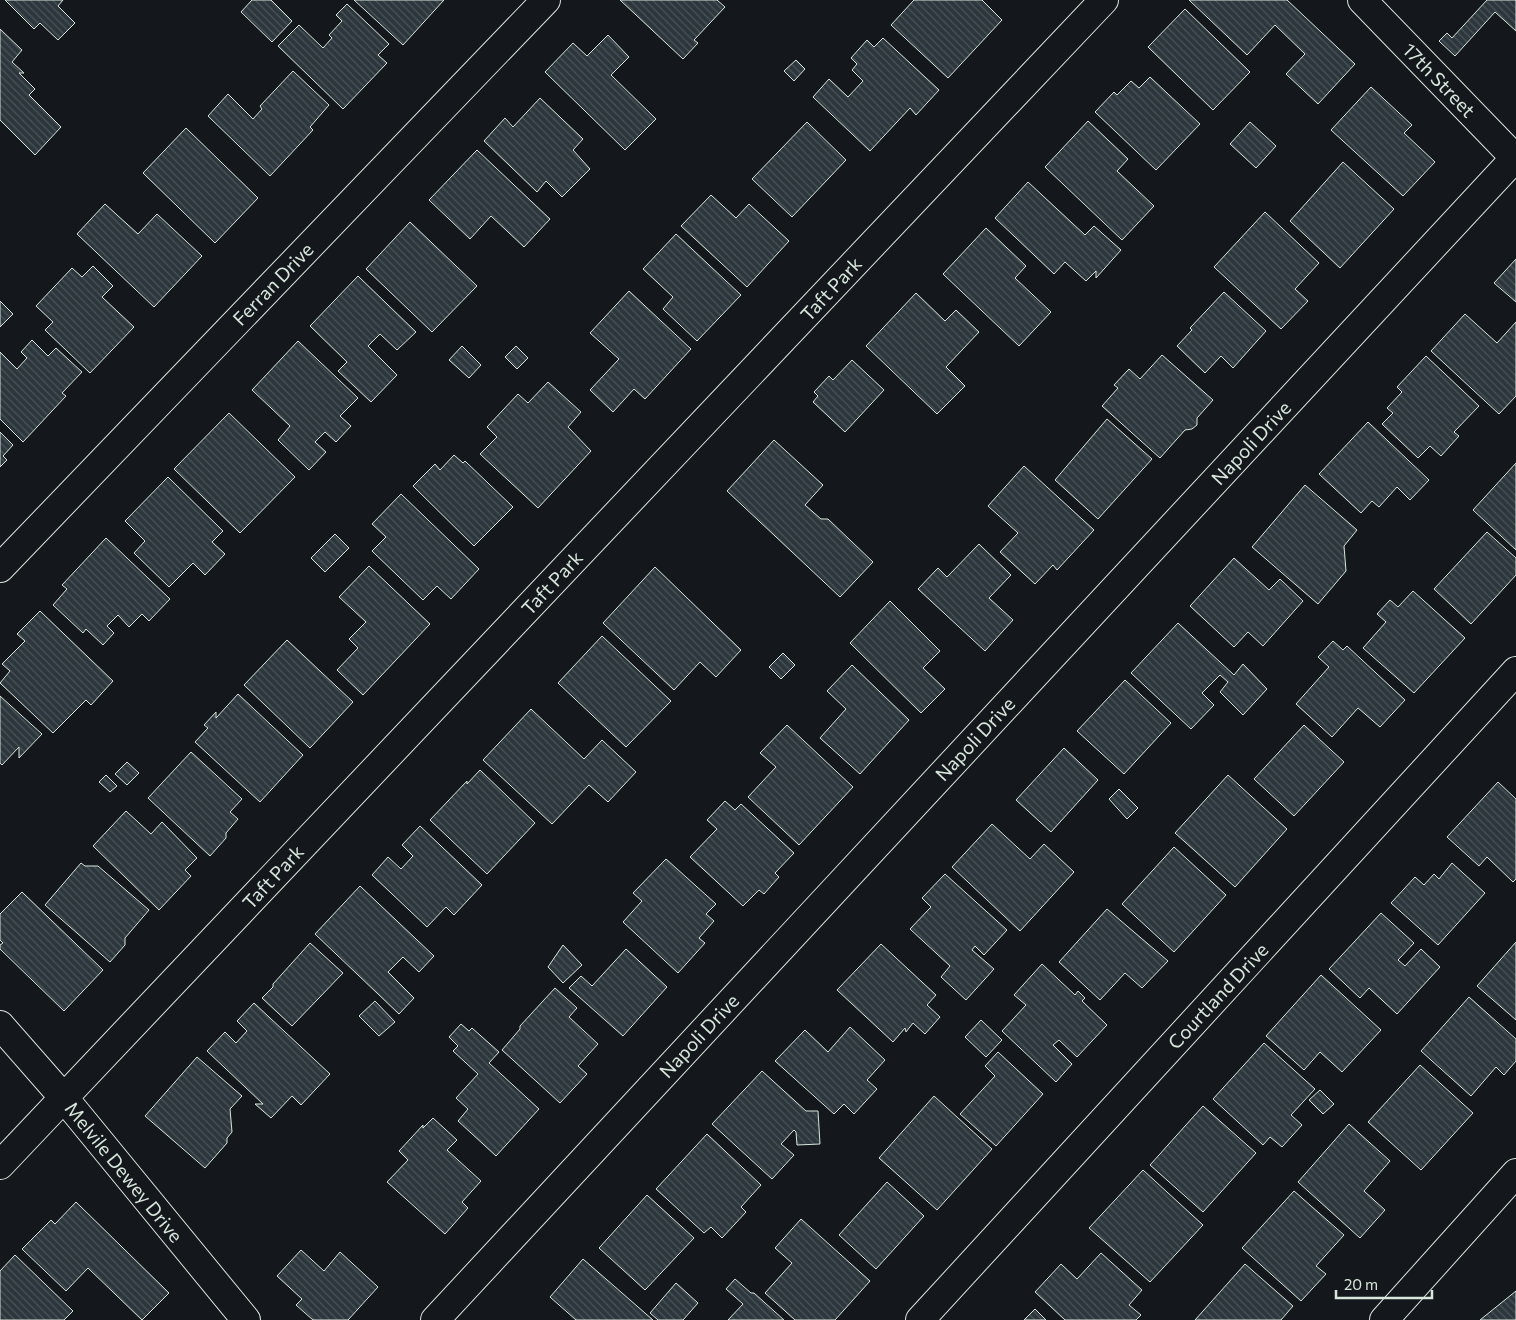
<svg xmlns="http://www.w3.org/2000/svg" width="1516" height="1320" font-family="Commissioner,sans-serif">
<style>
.building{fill:url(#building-back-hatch);stroke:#d8e6dc}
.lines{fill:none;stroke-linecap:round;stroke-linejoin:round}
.minor-casing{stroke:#d8e6dc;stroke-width:30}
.minor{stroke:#14181c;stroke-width:28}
.labels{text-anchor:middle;stroke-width:4;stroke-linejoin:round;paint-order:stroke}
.street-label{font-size:19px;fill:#d8e6dc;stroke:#14181c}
</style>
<defs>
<pattern id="building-back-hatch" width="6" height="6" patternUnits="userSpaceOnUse" patternTransform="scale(1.25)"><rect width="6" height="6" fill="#2c363c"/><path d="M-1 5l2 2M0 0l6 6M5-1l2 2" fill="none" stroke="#4a5358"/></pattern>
</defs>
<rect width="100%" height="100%" fill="#14181c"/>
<g class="building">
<path d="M 5,0 L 63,0 L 58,6 L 75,23 L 58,40 L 40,23 L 34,29 Z"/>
<path d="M 252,0 L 271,0 L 292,21 L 272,42 L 241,12 Z"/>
<path d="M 354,0 L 444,0 L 403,45 Z"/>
<path d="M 620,0 L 717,0 L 725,7 L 694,40 L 698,43 L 683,59 Z"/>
<path d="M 914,0 L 982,0 L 1002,20 L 948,78 L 891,25 Z"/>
<path d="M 1189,0 L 1287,0 L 1355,64 L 1318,104 L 1286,74 L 1305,54 L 1275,25 L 1247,55 Z"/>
<path d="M 1487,0 L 1516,0 L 1516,31 L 1495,12 L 1455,56 L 1439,41 L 1447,33 L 1452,38 Z"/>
<path d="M 347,4 L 389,44 L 378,55 L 387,63 L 343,109 L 278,46 L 299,25 L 323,48 L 332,38 L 329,35 L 342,21 L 336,15 Z"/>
<path d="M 1185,9 L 1250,72 L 1213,110 L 1148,47 Z"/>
<path d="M 0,29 L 22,50 L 12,62 L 24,73 L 19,73 L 35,89 L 29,95 L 61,127 L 35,155 L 0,120 Z"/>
<path d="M 608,35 L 629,57 L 611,75 L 656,119 L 625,150 L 545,72 L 573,43 L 587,56 Z"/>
<path d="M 883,38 L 939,90 L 916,115 L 910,108 L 870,151 L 813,97 L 829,79 L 848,97 L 863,81 L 852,70 L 857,64 L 851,58 L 867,40 L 874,47 Z"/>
<path d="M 796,60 L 805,69 L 794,81 L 784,71 Z"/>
<path d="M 293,71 L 329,105 L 310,127 L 313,130 L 270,176 L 208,116 L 228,94 L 253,119 L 262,109 L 260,106 Z"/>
<path d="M 1150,77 L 1200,124 L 1156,170 L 1095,112 L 1114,92 L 1117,95 L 1131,81 L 1139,88 Z"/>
<path d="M 1371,87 L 1412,125 L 1404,133 L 1435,162 L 1403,196 L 1331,130 Z"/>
<path d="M 540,98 L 583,139 L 573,150 L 590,169 L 562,197 L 546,181 L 537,192 L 484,141 L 505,118 L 513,127 Z"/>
<path d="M 1088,121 L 1128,159 L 1117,171 L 1154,206 L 1122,240 L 1045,167 Z"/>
<path d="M 807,122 L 846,160 L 792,217 L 752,179 Z"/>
<path d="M 1250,122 L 1276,146 L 1256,168 L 1230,144 Z"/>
<path d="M 186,128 L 258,198 L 215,243 L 143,173 Z"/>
<path d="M 477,150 L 550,219 L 524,247 L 491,216 L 470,239 L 429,200 Z"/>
<path d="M 1343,162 L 1394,209 L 1340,268 L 1290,221 Z"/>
<path d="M 1028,182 L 1085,235 L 1094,226 L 1121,250 L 1096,278 L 1096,271 L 1086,281 L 1065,262 L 1054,274 L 995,218 Z"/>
<path d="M 711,195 L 736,218 L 749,204 L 789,241 L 747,287 L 681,226 Z"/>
<path d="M 105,204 L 138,234 L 157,214 L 202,256 L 154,307 L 77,234 Z"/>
<path d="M 1265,212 L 1319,263 L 1295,289 L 1308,301 L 1281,329 L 1214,267 Z"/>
<path d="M 410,222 L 477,286 L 432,332 L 366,269 Z"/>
<path d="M 986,228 L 1026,266 L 1015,278 L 1051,312 L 1019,346 L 943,274 Z"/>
<path d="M 676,234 L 741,295 L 697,341 L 663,309 L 673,297 L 643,269 Z"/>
<path d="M 1516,259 L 1516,302 L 1494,283 Z"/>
<path d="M 93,266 L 113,286 L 102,297 L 134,327 L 90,373 L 45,330 L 53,322 L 36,306 L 72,268 L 82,277 Z"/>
<path d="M 358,276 L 416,332 L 397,350 L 380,334 L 368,346 L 397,375 L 371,402 L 338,371 L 347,362 L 310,326 Z"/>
<path d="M 629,291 L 691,349 L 645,399 L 634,389 L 613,412 L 590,390 L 619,359 L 590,333 Z"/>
<path d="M 1224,292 L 1266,331 L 1233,368 L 1221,356 L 1205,373 L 1177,346 L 1192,330 L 1190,328 Z"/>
<path d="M 916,293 L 945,321 L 956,310 L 979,332 L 946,367 L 965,386 L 937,414 L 866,346 Z"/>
<path d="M 0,301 L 13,314 L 0,327 Z"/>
<path d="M 1465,314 L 1497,343 L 1516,322 L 1516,396 L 1499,414 L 1431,351 Z"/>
<path d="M 32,340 L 48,356 L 56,348 L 82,372 L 62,393 L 66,396 L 23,442 L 0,419 L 0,352 L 17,369 L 27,358 L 21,352 Z"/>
<path d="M 298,341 L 358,398 L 340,416 L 351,426 L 336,442 L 325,432 L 315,442 L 326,452 L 309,470 L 278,440 L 290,426 L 252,390 Z"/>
<path d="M 462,346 L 481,365 L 469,378 L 449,360 Z"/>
<path d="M 516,346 L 528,358 L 517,369 L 505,357 Z"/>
<path d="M 1162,355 L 1213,400 L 1197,418 L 1197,425 L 1192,429 L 1185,430 L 1160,458 L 1102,406 L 1118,388 L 1114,385 L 1129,369 L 1140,379 Z"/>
<path d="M 1426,356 L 1479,406 L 1454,432 L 1459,436 L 1441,456 L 1430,446 L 1418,458 L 1382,424 L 1393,413 L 1387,408 L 1402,392 L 1397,387 Z"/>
<path d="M 852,360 L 884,390 L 845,432 L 813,402 L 818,396 L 814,392 L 829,376 L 833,380 Z"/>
<path d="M 548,382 L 581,412 L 568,427 L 591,451 L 538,508 L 480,454 L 497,437 L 487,427 L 518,394 L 528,403 Z"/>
<path d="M 229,413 L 295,477 L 240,533 L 174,469 Z"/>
<path d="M 1107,419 L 1152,459 L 1098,519 L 1055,480 Z"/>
<path d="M 1368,422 L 1429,480 L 1410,500 L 1397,487 L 1379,507 L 1372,501 L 1361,513 L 1319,474 Z"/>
<path d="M 0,432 L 13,445 L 3,456 L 7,460 L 0,467 Z"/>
<path d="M 774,440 L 823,485 L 805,505 L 821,519 L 828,519 L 873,562 L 840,597 L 727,491 Z"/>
<path d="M 454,455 L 463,463 L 465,461 L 513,507 L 474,546 L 413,486 L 435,464 L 440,470 Z"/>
<path d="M 1516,463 L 1516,550 L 1473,510 Z"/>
<path d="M 1024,466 L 1094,530 L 1057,570 L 1053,565 L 1035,584 L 1000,552 L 1018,533 L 988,506 Z"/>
<path d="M 168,477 L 223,531 L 212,542 L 225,554 L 205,575 L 193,563 L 169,587 L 134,553 L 145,541 L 125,521 Z"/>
<path d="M 1305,485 L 1357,530 L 1344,546 L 1346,571 L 1318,604 L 1252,547 Z"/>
<path d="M 401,494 L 479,569 L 451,599 L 437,586 L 423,600 L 372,551 L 386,537 L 372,524 Z"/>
<path d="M 1487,532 L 1516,558 L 1516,575 L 1471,624 L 1434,589 Z"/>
<path d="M 335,534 L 349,548 L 325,572 L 311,558 Z"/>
<path d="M 106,538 L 170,599 L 149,621 L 142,614 L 129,627 L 118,615 L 107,626 L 114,633 L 103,645 L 86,629 L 83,633 L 53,605 L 67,589 L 62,585 Z"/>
<path d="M 979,544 L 1011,575 L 989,598 L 1013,620 L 985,651 L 918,589 L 938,568 L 947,577 Z"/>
<path d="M 1234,558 L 1269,590 L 1280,579 L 1303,601 L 1263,646 L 1248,632 L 1234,647 L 1190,606 Z"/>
<path d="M 369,566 L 430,624 L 363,695 L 337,670 L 358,648 L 349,639 L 366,622 L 339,597 Z"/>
<path d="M 655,567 L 741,650 L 716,677 L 700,662 L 674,690 L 603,623 Z"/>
<path d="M 1413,591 L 1465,638 L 1414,693 L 1363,648 L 1386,622 L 1377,614 L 1390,600 L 1398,607 Z"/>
<path d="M 890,601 L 940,651 L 923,668 L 945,689 L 921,713 L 850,643 Z"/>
<path d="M 40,611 L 113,681 L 91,705 L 86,700 L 53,733 L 0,683 L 10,671 L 2,664 L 25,641 L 17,634 Z"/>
<path d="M 1178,623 L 1234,675 L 1243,664 L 1267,689 L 1243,715 L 1220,692 L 1228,682 L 1220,675 L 1202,693 L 1214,705 L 1191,729 L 1131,673 Z"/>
<path d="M 602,636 L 671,701 L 626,747 L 558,683 Z"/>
<path d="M 287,640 L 353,702 L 310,748 L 244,685 Z"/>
<path d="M 1333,641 L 1343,650 L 1347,646 L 1405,700 L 1380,727 L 1358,708 L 1332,737 L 1296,704 L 1329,667 L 1318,657 Z"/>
<path d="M 783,653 L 795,665 L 781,679 L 769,667 Z"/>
<path d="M 852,665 L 909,720 L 860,774 L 820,738 L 846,709 L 827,691 Z"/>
<path d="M 1125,680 L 1171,723 L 1124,774 L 1077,731 Z"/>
<path d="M 238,694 L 303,755 L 260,802 L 195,742 L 208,728 L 204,725 L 216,712 L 216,718 Z"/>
<path d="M 0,696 L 42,734 L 19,758 L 19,747 L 2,765 L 0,763 Z"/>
<path d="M 531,709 L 584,759 L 602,740 L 636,772 L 608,802 L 589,785 L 552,824 L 483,760 Z"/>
<path d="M 787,725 L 853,787 L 799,845 L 748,797 L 776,767 L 760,753 Z"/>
<path d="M 1304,725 L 1344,762 L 1294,816 L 1254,779 Z"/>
<path d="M 1064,748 L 1098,780 L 1051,832 L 1016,800 Z"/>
<path d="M 191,752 L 242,799 L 230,812 L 238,819 L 226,833 L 226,838 L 210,856 L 148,798 Z"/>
<path d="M 127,762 L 139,773 L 127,785 L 115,774 Z"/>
<path d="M 480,770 L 535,823 L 487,874 L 430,820 L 467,781 L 467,784 Z"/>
<path d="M 106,775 L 117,786 L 110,792 L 99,782 Z"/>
<path d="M 1228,775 L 1287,829 L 1235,887 L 1175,833 Z"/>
<path d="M 1498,782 L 1516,799 L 1516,879 L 1513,882 L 1487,857 L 1479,866 L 1447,837 Z"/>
<path d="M 1119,789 L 1138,808 L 1127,819 L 1109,799 Z"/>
<path d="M 725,801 L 735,810 L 741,804 L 794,853 L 775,873 L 779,877 L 764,894 L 759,890 L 743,906 L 690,857 L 717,829 L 707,820 Z"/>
<path d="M 126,811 L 151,834 L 162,822 L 197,858 L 185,870 L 191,876 L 159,910 L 93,846 Z"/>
<path d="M 992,824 L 1030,859 L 1044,844 L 1074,872 L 1020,931 L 952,867 Z"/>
<path d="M 420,826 L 482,885 L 454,915 L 446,907 L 427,927 L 372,875 L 388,857 L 401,869 L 413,856 L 402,845 Z"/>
<path d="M 1174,847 L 1226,895 L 1174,952 L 1122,904 Z"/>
<path d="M 666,859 L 716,904 L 706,914 L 714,921 L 699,938 L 705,943 L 678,973 L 623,922 L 642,901 L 633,893 Z"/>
<path d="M 81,863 L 85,866 L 98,866 L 149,910 L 125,938 L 125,945 L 110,962 L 45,905 Z"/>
<path d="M 1452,863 L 1485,893 L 1438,945 L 1391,903 L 1415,877 L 1424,885 L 1434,874 L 1439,879 Z"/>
<path d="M 945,874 L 1007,930 L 984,955 L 975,946 L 972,950 L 994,969 L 966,1000 L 941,977 L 950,966 L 910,929 L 931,907 L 922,898 Z"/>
<path d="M 360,886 L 434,956 L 419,972 L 403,957 L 388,972 L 414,998 L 399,1014 L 315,934 Z"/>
<path d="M 22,892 L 103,970 L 64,1011 L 0,949 L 0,945 L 3,943 L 0,940 L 0,914 Z"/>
<path d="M 1107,909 L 1168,961 L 1142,988 L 1125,973 L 1100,1000 L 1059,962 Z"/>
<path d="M 1381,913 L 1414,943 L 1398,960 L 1405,966 L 1421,949 L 1440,967 L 1397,1014 L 1369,988 L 1360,998 L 1329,969 Z"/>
<path d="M 1516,942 L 1516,1020 L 1477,986 Z"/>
<path d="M 310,943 L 343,973 L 292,1026 L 262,998 L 273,987 L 273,984 Z"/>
<path d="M 881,944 L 936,995 L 927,1005 L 940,1017 L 925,1034 L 913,1023 L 906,1032 L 905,1028 L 893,1042 L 837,990 Z"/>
<path d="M 563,945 L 582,965 L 563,983 L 548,967 Z"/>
<path d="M 626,949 L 667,987 L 623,1036 L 569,988 L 581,976 L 592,986 Z"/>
<path d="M 1042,964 L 1075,995 L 1078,991 L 1085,998 L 1082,1001 L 1107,1025 L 1077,1057 L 1059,1040 L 1053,1045 L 1072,1064 L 1056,1082 L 1002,1031 L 1026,1005 L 1014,995 Z"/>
<path d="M 1321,975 L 1381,1030 L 1342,1072 L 1320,1052 L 1304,1070 L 1266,1036 Z"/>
<path d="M 555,988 L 577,1008 L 569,1017 L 598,1044 L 578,1066 L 587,1074 L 560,1103 L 502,1050 L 520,1029 L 520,1026 Z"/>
<path d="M 1469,997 L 1516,1039 L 1516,1061 L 1504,1075 L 1496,1067 L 1471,1096 L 1421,1051 Z"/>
<path d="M 375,1001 L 395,1022 L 379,1036 L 359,1016 Z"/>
<path d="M 254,1003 L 330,1074 L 301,1105 L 292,1096 L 271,1118 L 255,1104 L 263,1104 L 207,1051 L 225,1032 L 236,1043 L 247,1031 L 237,1021 Z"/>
<path d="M 981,1020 L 1002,1040 L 986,1057 L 965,1037 Z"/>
<path d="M 461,1024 L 469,1031 L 472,1028 L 499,1052 L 489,1063 L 539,1109 L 496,1156 L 458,1121 L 468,1109 L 456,1098 L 478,1074 L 453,1051 L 458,1046 L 449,1037 Z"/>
<path d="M 850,1027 L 885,1060 L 867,1080 L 877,1089 L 854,1114 L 844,1104 L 834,1114 L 775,1061 L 805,1030 L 828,1052 Z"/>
<path d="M 1264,1043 L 1315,1089 L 1291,1115 L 1302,1125 L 1282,1147 L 1270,1137 L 1263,1145 L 1213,1099 Z"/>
<path d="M 998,1052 L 1043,1094 L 996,1146 L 960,1114 L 995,1076 L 985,1066 Z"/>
<path d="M 197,1057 L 242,1096 L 230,1109 L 232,1132 L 227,1138 L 227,1143 L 205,1168 L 145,1116 Z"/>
<path d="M 1420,1065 L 1473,1113 L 1421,1170 L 1368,1122 Z"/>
<path d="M 762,1071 L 806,1111 L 818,1111 L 820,1144 L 797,1145 L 796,1132 L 794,1130 L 781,1144 L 794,1155 L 772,1179 L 712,1124 Z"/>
<path d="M 1320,1090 L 1334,1104 L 1323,1114 L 1309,1100 Z"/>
<path d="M 934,1096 L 992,1149 L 937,1210 L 879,1158 Z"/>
<path d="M 1203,1106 L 1256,1153 L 1203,1212 L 1150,1165 Z"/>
<path d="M 433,1118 L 457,1140 L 447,1150 L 481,1181 L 462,1202 L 468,1208 L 445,1234 L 387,1182 L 408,1160 L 399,1151 L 423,1125 L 423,1128 Z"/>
<path d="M 1349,1124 L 1390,1161 L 1364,1191 L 1385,1210 L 1360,1238 L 1298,1182 Z"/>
<path d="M 707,1134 L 761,1185 L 741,1207 L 746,1212 L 722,1238 L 711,1227 L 704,1233 L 656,1189 Z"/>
<path d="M 1143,1170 L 1203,1225 L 1150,1282 L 1089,1228 Z"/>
<path d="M 887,1182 L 924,1216 L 876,1269 L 839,1235 Z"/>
<path d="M 1294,1191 L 1344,1235 L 1316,1266 L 1326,1274 L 1301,1301 L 1242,1248 Z"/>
<path d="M 647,1195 L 694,1238 L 645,1290 L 599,1248 Z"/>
<path d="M 76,1202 L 169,1293 L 142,1320 L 88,1268 L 66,1291 L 22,1249 L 51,1220 L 55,1224 Z"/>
<path d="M 801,1219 L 870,1281 L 835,1320 L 795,1320 L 765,1293 L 792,1263 L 775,1248 Z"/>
<path d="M 301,1250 L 324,1271 L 340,1252 L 378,1287 L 348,1320 L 313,1320 L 296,1305 L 302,1299 L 277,1276 Z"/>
<path d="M 1101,1253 L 1142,1290 L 1129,1305 L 1141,1315 L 1136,1320 L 1065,1320 L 1035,1292 L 1061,1264 L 1077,1279 Z"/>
<path d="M 15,1255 L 73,1311 L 64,1320 L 0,1320 L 0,1271 Z"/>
<path d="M 583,1259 L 653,1320 L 576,1320 L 550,1297 Z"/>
<path d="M 1245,1264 L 1293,1306 L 1281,1320 L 1195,1320 Z"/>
<path d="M 735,1279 L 751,1293 L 754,1293 L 784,1320 L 728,1320 L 743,1304 L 726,1289 Z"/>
<path d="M 676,1283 L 698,1303 L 683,1320 L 658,1320 L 650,1313 Z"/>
<path d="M 1516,1291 L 1516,1320 L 1480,1320 Z"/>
<path d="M 1035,1309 L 1046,1320 L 1024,1320 Z"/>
</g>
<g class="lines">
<g class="minor-casing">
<g id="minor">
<path d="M 1362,0 L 1516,159"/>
<path d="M 0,568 L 546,0"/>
<path d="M 0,1025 L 64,1098 L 246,1320"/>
<path d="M 0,1165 L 1104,0"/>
<path d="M 435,1320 L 1515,158"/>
<path d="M 920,1320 L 1516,671"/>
<path d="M 1384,1320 L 1516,1173"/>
</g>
</g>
<use href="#minor" class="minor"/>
</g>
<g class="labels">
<g class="street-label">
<text transform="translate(1439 80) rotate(46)" y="7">17th Street</text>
<text transform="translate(273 284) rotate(-46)" y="7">Ferran Drive</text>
<text transform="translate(831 289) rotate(-47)" y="7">Taft Park</text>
<text transform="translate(1251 443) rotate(-47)" y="7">Napoli Drive</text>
<text transform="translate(552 583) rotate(-47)" y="7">Taft Park</text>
<text transform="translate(975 739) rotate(-47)" y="7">Napoli Drive</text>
<text transform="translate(273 877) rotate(-47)" y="7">Taft Park</text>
<text transform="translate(1218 996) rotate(-47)" y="7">Courtland Drive</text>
<text transform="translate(699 1036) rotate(-47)" y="7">Napoli Drive</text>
<text transform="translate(124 1172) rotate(51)" y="7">Melvile Dewey Drive</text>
</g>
</g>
<path d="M1336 1290v8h96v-8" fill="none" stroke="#d8e6dc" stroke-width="2.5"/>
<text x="1344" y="1290" font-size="15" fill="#d8e6dc" stroke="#14181c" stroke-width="4" paint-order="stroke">20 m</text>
</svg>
